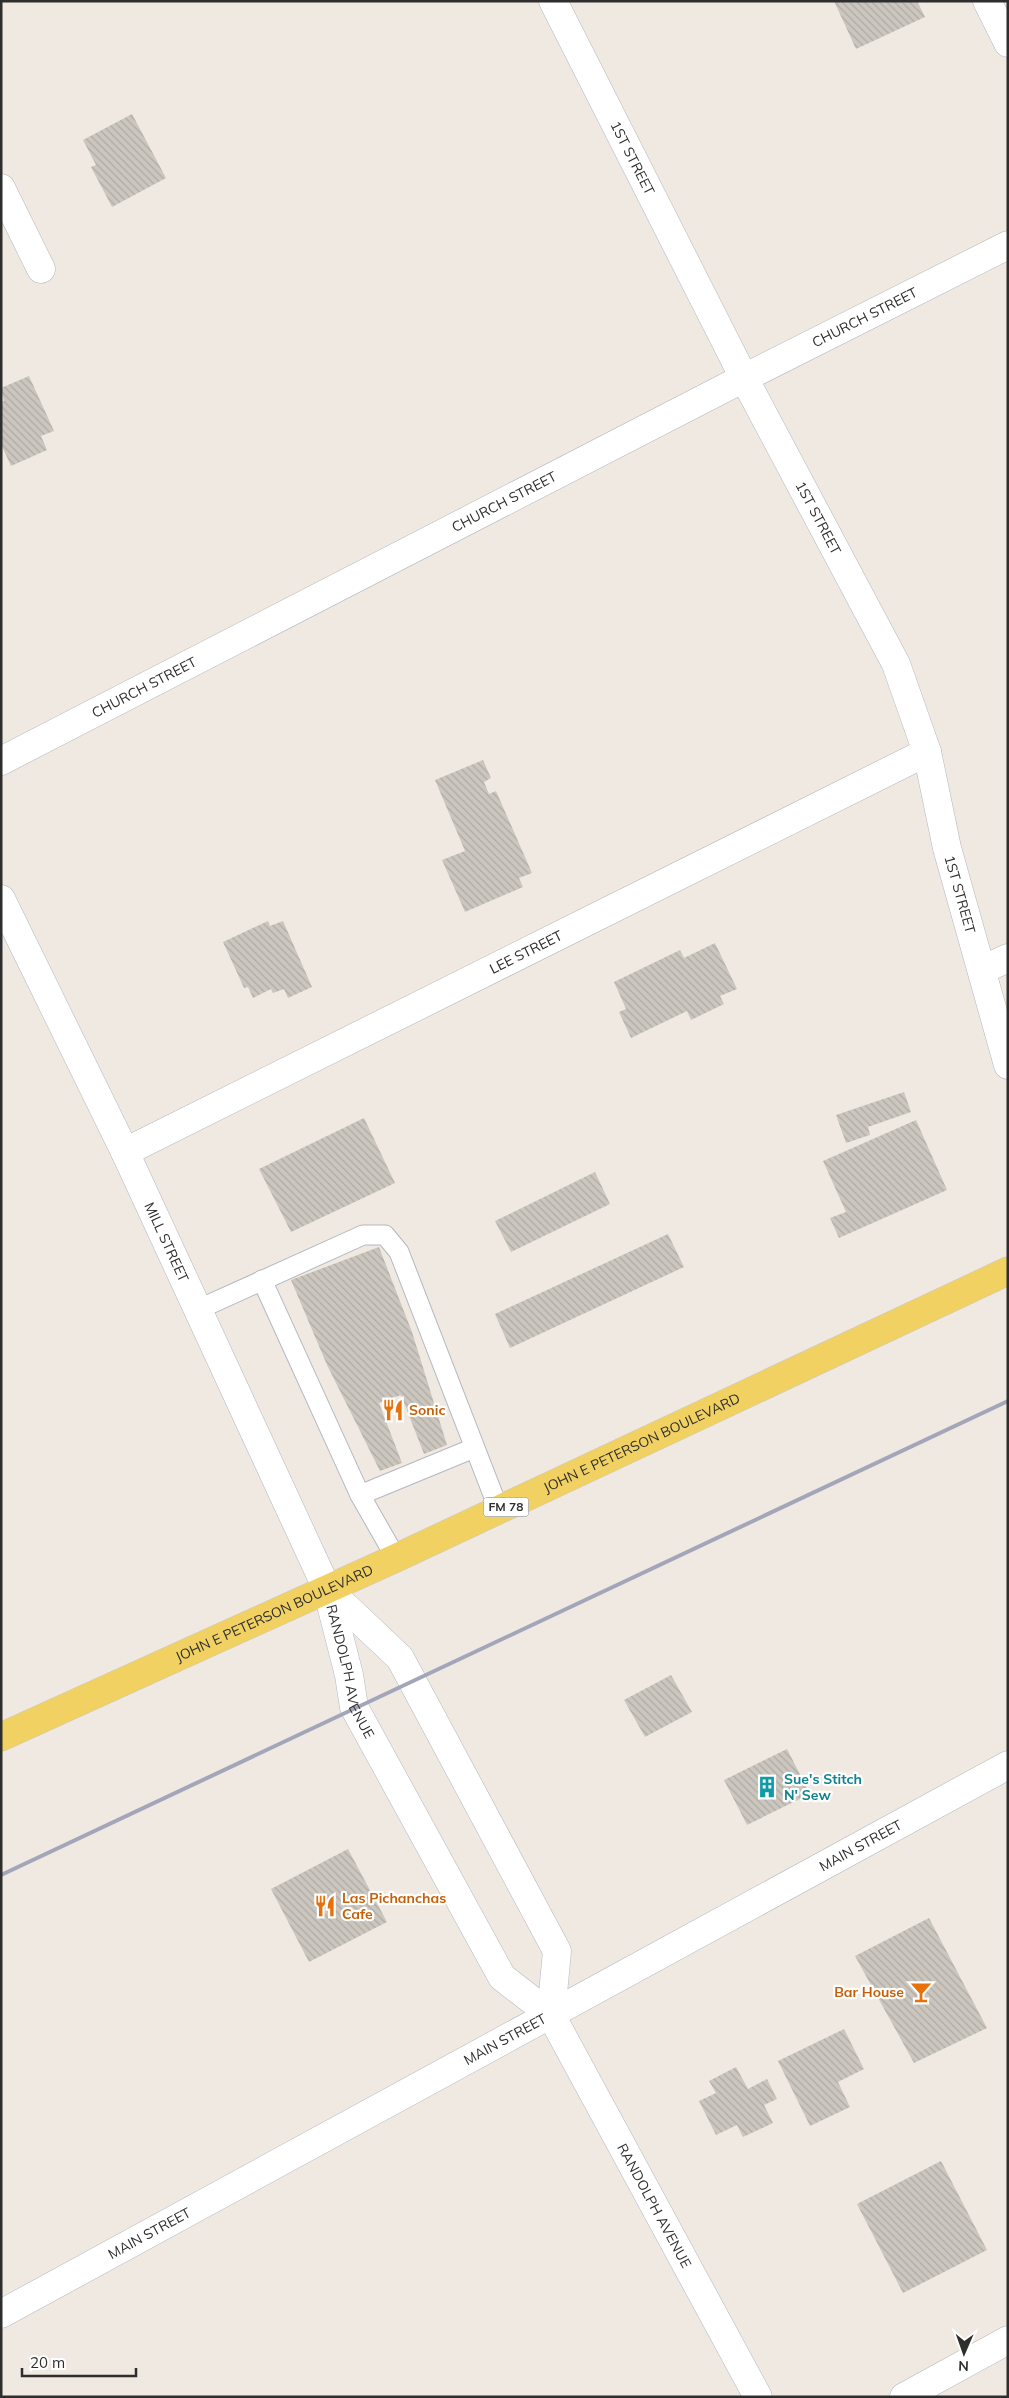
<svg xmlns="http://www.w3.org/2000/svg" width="1009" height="2398" font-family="Mulish,sans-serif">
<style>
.building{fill:url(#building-back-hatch)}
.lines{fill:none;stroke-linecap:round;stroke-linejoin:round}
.lane-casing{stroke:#b4b7c1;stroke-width:21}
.street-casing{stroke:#b4b7c1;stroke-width:29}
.secondary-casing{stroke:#b4b7c1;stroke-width:29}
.primary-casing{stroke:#c9c9c9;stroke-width:29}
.lane{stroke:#fff;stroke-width:19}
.street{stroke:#fff;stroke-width:28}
.secondary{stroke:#fff;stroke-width:28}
.primary{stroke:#f2d163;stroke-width:28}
.rail{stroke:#a3a6b8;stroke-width:4}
.labels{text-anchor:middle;stroke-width:4.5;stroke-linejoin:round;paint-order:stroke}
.shield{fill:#fff;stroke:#6d6d6d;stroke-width:1}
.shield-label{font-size:12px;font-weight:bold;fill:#2e2e2e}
.street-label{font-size:14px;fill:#2e2e2e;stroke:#fff}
.food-label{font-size:14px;font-weight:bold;fill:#c56008;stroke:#fff;text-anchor:start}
.culture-label{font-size:14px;font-weight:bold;fill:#0d838f;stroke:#fff;text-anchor:start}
</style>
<defs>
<pattern id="building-back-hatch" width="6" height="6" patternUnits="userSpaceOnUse" patternTransform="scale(1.25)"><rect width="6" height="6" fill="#cbc7bf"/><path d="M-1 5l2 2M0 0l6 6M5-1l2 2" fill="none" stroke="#afaba4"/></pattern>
</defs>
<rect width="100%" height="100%" fill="#efe9e1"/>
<g class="building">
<path d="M 834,1 L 917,1 L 925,17 L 856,49 Z"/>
<path d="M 132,114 L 166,178 L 112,207 L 91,167 L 96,165 L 83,140 Z"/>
<path d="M 29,376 L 54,431 L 41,436 L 47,450 L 11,466 L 1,444 L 1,402 L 4,401 L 1,388 Z"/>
<path d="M 483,760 L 491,778 L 484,782 L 489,794 L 496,791 L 532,873 L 519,878 L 523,887 L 465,912 L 442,860 L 465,851 L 435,780 Z"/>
<path d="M 268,921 L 270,926 L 283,921 L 312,987 L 288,998 L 284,989 L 273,993 L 271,989 L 253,998 L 248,987 L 244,988 L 223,942 Z"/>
<path d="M 715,943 L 737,989 L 720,996 L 724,1004 L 691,1020 L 687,1011 L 631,1038 L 619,1012 L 626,1009 L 614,982 L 680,950 L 684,958 Z"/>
<path d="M 904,1092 L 911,1112 L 868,1127 L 870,1135 L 846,1143 L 836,1115 Z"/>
<path d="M 364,1118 L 395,1183 L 291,1232 L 259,1169 Z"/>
<path d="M 916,1120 L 947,1190 L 839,1238 L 830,1218 L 846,1212 L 823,1161 Z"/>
<path d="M 595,1172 L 610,1204 L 511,1252 L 495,1221 Z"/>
<path d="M 668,1234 L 684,1267 L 510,1348 L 495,1314 Z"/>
<path d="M 379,1247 L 412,1332 L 447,1445 L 424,1454 L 401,1395 L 379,1403 L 402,1463 L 380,1471 L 327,1365 L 291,1280 Z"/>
<path d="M 671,1675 L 692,1712 L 645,1737 L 624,1700 Z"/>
<path d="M 787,1749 L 810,1794 L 747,1825 L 724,1780 Z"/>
<path d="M 348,1849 L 387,1922 L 309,1962 L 271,1889 Z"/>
<path d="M 929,1918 L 987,2028 L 914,2063 L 855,1956 Z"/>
<path d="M 844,2029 L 864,2069 L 838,2082 L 850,2107 L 810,2126 L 778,2061 Z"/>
<path d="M 736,2067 L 748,2089 L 767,2079 L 777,2099 L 764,2105 L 773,2123 L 743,2137 L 737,2125 L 716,2135 L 699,2101 L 716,2093 L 709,2081 Z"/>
<path d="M 941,2161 L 987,2250 L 903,2293 L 857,2204 Z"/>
</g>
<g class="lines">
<g class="lane-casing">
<g id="lane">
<path d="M 262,1280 L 360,1495"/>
<path d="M 197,1310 L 363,1235 L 385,1235 L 399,1252 L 499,1510"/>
<path d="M 396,1558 L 360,1495 L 474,1448"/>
</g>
</g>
<g class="street-casing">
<g id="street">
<path id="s1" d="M 553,1 L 744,378 L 896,664 L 927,752 L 947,848 L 1008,1065"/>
<path d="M 987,1 L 1008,43"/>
<path d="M 1,188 L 41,269"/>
<path id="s2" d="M 1,761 L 744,378 L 1008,245"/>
<path id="s3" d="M 1,899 L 125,1152 L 327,1589"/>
<path d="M 982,970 L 1008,958"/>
<path id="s4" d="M 125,1152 L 927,752"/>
<path d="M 904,2397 L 1008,2340"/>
</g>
</g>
<g class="secondary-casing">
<g id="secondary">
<path id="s5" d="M 327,1589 L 349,1675 L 354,1707 L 502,1977 L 551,2015 L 758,2397"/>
<path d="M 327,1589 L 400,1658 L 557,1951 L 551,2015"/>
<path id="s6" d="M 1,2314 L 1008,1765"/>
</g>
</g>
<g class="primary-casing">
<g id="primary">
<path id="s7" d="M 1,1737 L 396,1558 L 1008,1271"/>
</g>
</g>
<use href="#lane" class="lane"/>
<use href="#street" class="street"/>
<use href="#secondary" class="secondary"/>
<use href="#primary" class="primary"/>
<path class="rail" d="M 1,1875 L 1008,1401"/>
</g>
<defs>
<g id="restaurant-bare" transform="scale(1.725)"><path d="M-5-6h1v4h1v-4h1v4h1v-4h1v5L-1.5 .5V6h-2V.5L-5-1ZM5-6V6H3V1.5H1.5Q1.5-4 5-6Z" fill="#e8710a" stroke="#fff" stroke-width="2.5" paint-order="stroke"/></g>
<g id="building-bare" transform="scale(1.725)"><path d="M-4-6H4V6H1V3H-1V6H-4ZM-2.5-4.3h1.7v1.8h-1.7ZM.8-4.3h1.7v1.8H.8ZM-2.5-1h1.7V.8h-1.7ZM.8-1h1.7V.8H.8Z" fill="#0f9aa8" stroke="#fff" stroke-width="2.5" paint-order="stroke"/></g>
<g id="bar-bare" transform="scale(1.725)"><path d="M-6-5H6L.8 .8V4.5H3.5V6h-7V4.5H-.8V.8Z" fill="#e8710a" stroke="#fff" stroke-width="2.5" paint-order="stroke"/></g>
</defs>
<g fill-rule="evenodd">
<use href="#restaurant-bare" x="393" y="1410"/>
<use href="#building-bare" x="767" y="1787"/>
<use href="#restaurant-bare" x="325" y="1906"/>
<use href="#bar-bare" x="921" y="1992"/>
</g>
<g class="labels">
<rect class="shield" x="483.5" y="1497.5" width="45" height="19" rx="4"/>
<g class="shield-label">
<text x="506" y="1511">FM 78</text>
</g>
<g class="street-label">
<text dy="5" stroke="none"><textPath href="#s1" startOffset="176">1ST STREET</textPath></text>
<text dy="5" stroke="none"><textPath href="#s2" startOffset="971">CHURCH STREET</textPath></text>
<text dy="5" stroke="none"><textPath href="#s2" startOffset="566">CHURCH STREET</textPath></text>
<text dy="5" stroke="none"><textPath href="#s1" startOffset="581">1ST STREET</textPath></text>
<text dy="5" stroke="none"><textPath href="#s2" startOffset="161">CHURCH STREET</textPath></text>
<text dy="5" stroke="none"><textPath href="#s1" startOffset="986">1ST STREET</textPath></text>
<text dy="5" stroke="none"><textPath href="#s4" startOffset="448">LEE STREET</textPath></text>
<text dy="5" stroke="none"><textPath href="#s3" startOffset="381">MILL STREET</textPath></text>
<text dy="5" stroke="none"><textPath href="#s7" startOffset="705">JOHN E PETERSON BOULEVARD</textPath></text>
<text dy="5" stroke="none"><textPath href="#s7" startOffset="300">JOHN E PETERSON BOULEVARD</textPath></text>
<text dy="5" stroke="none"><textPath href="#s5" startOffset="86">RANDOLPH AVENUE</textPath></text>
<text dy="5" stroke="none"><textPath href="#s6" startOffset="979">MAIN STREET</textPath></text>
<text dy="5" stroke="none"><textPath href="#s6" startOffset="574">MAIN STREET</textPath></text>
<text dy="5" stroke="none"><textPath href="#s5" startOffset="708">RANDOLPH AVENUE</textPath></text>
<text dy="5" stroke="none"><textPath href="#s6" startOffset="169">MAIN STREET</textPath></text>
</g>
<g class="food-label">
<text x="409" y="1415">Sonic</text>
<text x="342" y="1903">Las Pichanchas<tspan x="342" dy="16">Cafe</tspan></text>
<text x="904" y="1997" text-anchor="end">Bar House</text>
</g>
<g class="culture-label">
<text x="784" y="1784">Sue's Stitch<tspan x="784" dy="16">N' Sew</tspan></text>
</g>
</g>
<rect width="1009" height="2398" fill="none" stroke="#2e2e2e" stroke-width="5"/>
<g transform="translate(964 2353) rotate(182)" stroke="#ffffff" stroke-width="4" paint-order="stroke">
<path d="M0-4L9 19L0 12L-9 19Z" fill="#2e2e2e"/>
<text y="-8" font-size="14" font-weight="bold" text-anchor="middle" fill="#2e2e2e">N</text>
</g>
<path d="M22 2368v8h114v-8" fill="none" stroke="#2e2e2e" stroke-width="2.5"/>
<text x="30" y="2368" font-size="15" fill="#2e2e2e" stroke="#ffffff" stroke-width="4" paint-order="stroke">20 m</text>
</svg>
